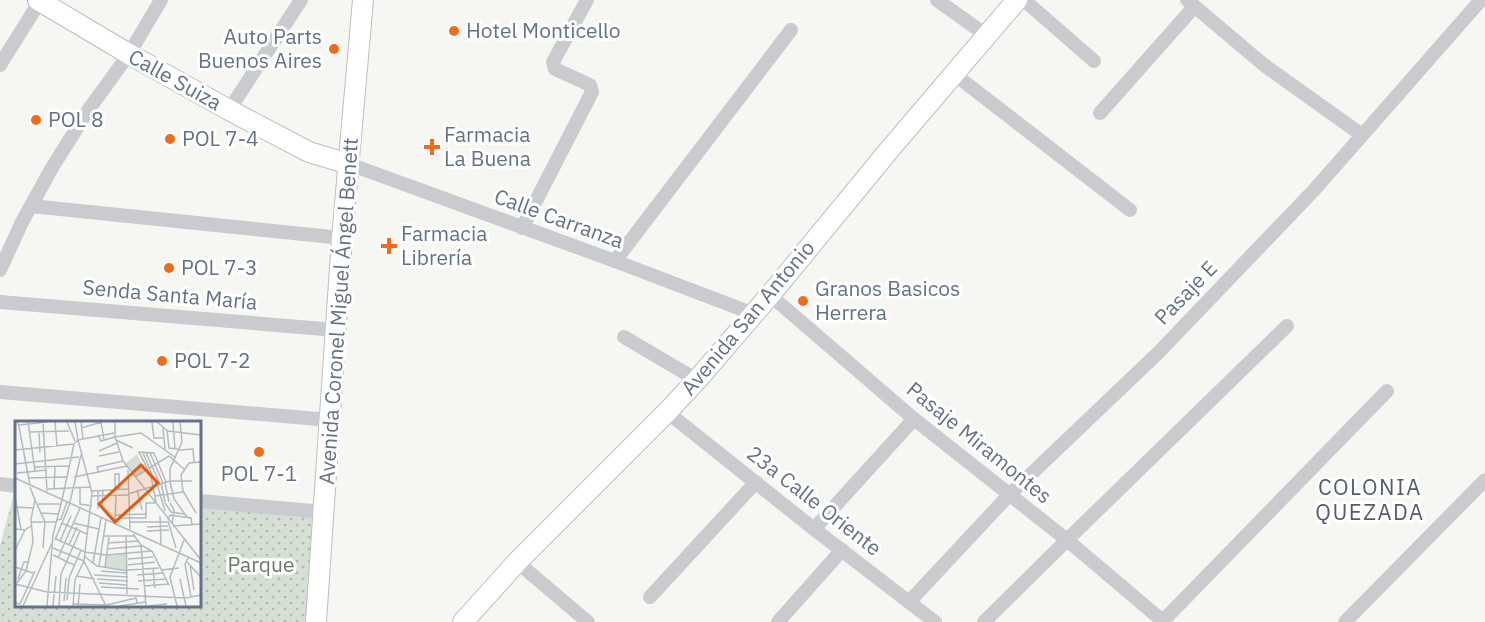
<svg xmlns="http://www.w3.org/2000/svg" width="1485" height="622" font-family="'IBM Plex Sans',sans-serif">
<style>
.park{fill:url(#park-dots)}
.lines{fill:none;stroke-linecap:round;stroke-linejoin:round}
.secondary-casing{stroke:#babec4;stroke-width:22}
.street{stroke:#c9cbcf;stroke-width:14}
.secondary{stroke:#fff;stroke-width:20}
.poi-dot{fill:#f16b19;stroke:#fff;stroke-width:2}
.labels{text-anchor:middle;stroke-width:6;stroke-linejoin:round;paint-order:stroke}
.poi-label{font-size:21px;fill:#637287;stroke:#fff;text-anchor:start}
.street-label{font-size:21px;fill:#637287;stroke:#fff}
.park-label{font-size:21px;fill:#647d63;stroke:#fff}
.neighbourhood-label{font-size:22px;letter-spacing:1.5px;fill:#525c6b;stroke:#fff}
.inset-road{fill:none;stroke:#b2bac2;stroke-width:1.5}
.view{fill:#e8590c;fill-opacity:0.15;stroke:#e8590c;stroke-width:3}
.inset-edge{fill:none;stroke:#637287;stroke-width:3}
</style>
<defs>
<pattern id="park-dots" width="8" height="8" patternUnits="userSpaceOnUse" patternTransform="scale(1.5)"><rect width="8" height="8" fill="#d6dfd4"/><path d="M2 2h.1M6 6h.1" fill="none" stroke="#b1b9b2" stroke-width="1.8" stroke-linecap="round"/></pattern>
</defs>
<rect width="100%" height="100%" fill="#f6f7f3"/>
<path class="park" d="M 16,485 L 16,606 L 200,606 L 200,501 L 324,512 L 316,622 L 0,622 L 0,546 Z"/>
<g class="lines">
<g class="secondary-casing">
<g id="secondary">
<path d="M 38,0 L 129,54 L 229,110 L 309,152 L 349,164"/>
<path d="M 316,622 L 342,238 L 363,0"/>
<path d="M 463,622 L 517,562 L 667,412 L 697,380 L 770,295 L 890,149 L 1017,0"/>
</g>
</g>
<g class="street">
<path d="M 937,0 L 986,35"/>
<path d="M 1024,0 L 1094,61"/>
<path d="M 1187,0 L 1264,65 L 1362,135"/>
<path d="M 0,65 L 40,1"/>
<path d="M 954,74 L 1130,210"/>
<path d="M 229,110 L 301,0"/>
<path d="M 1100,113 L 1194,7"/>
<path d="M 349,164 L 615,261 L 754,314"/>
<path d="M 31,206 L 342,238"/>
<path d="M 522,228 L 592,92 L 590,85 L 555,69 L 553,62 L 587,0"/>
<path d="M 615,261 L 791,30"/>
<path d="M 0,270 L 22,222 L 53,166 L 89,109 L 129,54 L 161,0"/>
<path d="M 770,295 L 914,419 L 1067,540 L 1164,622"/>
<path d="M 0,302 L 336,330"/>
<path d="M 624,337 L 697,380"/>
<path d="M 0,392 L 330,420"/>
<path d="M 667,412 L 814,529 L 935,622"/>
<path d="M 0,484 L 16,486"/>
<path d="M 200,501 L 324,512"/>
<path d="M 814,529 L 914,419"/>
<path d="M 517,562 L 588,622"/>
<path d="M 650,597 L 756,482"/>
<path d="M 909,602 L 1009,495 L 1159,352 L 1315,189 L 1481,0"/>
<path d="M 778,622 L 842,550"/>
<path d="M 984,622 L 1067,540 L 1287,326"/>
<path d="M 1162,622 L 1387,391"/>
<path d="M 1345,622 L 1485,480"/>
</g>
<use href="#secondary" class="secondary"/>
</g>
<g class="poi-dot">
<circle cx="454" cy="31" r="6"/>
<circle cx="334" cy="49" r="6"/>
<circle cx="36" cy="120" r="6"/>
<circle cx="170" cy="139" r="6"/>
<path d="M429 138h6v6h6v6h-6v6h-6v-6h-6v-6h6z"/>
<path d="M386 237h6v6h6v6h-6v6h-6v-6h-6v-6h6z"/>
<circle cx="169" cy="268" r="6"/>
<circle cx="803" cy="301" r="6"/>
<circle cx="162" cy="361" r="6"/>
<circle cx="259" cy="452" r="6"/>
</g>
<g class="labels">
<g class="poi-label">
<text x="466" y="38">Hotel Monticello</text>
<text x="322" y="44" text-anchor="end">Auto Parts<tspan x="322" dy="24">Buenos Aires</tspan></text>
<text x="48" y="127">POL 8</text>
<text x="444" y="142">Farmacia<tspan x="444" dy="24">La Buena</tspan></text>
<text x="182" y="146">POL 7-4</text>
<text x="401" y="241">Farmacia<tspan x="401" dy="24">Librería</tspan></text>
<text x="181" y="275">POL 7-3</text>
<text x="815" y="296">Granos Basicos<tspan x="815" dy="24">Herrera</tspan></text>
<text x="174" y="368">POL 7-2</text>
<text x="259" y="481" text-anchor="middle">POL 7-1</text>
</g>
<g class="street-label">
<text transform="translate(175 80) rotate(29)" y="7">Calle Suiza</text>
<text transform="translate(559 219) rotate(20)" y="7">Calle Carranza</text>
<text transform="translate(1186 293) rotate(-46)" y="7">Pasaje E</text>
<text transform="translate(170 295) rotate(5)" y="7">Senda Santa María</text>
<text transform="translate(339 311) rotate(-86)" y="7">Avenida Coronel Miguel Ángel Benett</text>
<text transform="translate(748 318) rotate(-50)" y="7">Avenida San Antonio</text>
<text transform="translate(979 443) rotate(39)" y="7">Pasaje Miramontes</text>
<text transform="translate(814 501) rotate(38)" y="7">23a Calle Oriente</text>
</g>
<g class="park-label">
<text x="261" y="572">Parque</text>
</g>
<g class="neighbourhood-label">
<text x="1370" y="495">COLONIA<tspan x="1370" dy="25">QUEZADA</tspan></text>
</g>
</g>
<g transform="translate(15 421)">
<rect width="186" height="186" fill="#f6f7f3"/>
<path d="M 122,33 L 130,49 L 120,56 L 110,43 ZM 112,132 L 113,150 L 90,146 L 91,134 Z" fill="#d6dfd4"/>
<path class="inset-road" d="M 3,1 L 15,64M 13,1 L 20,50M 28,1 L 32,70M 40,1 L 42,25M 52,1 L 60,20M 60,1 L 63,19M 86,1 L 89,19M 100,1 L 100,16 L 108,40 L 186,139M 137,1 L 139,17 L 148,17M 142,1 L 153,10 L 186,14M 158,1 L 160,28M 4,4 L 32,1M 148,6 L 150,28M 66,7 L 87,1M 152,9 L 154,27 L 163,28M 14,11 L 54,10M 24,11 L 25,31M 83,14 L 86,20 L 100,16M 100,16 L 126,12 L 161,37M 68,18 L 99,12M 63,19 L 77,72 L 69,140 L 91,185M 63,19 L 68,18 L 66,1M 101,19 L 118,27M 0,29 L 59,23M 164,29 L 178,28 L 179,41M 84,30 L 102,22M 128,32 L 141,63M 131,32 L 145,63M 135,32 L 148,62M 84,35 L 104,31M 0,43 L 64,36M 19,46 L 54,45M 113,49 L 115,108M 2,52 L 32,49M 84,52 L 82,46 L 108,40M 59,56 L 112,45M 120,56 L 154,35 L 169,48M 0,57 L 186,142M 14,57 L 51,56M 155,60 L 155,48 L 167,21 L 165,1M 155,61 L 159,78 L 172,96M 146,62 L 150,81M 150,62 L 154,81M 142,63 L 150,90M 65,67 L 65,83 L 77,85M 33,68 L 76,66M 39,68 L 40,46M 100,68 L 100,53 L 104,53 L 104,68M 122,69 L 127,89M 77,70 L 113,68M 113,73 L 155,60 L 177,60M 77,75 L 113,74M 140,75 L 168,71M 0,76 L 6,108M 20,79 L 30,101 L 28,127M 47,79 L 59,23 L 63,19M 141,81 L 136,55 L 124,31 L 139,32 L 151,61M 150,82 L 156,91 L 169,93M 155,82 L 159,89 L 157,103M 23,83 L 46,83M 0,86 L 18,87M 87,87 L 88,69M 83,88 L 83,69M 25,92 L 44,93M 181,92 L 168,70 L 166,54 L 174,42 L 186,41M 100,94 L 131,93M 145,95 L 146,123M 105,97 L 131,97 L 131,82 L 140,82M 42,99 L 46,98 L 52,81M 153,99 L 155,94 L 176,97 L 177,103M 153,100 L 161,127M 16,101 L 41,101M 100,101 L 101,75M 114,101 L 153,101M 47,102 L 72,113M 58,102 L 84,108M 158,105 L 186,103M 132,106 L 153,105M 0,108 L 10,109 L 17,104M 132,110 L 154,109M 118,113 L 126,124 L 137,130 L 154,164M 88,115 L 119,115M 111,115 L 112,173M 41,118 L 70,131 L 91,134 L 137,130M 40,119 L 54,85 L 66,34M 45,120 L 56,95M 93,122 L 123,120M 54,124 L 62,106M 126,124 L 131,185M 38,127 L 69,140M 92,128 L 126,125M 0,129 L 10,109M 38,134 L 59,144M 69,135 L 82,145 L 113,150M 43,137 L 65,87M 173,137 L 170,143 L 176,176M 113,138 L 138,136M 171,140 L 186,156M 78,142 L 86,97M 113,144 L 140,141M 175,144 L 179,169M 84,145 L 91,99M 0,146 L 18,152M 90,146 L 94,116M 138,147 L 140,167M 113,149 L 144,147M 146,149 L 164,147M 86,150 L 111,152M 79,154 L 113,156M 122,154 L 149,152M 62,155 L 80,158M 3,158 L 9,141 L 14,141M 82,158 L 113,160M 165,158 L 171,185M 123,160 L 151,158M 2,162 L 11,150 L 18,121 L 16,98 L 20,79 L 15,66M 84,162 L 112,164M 0,163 L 32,171 L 170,177 L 186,174M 129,165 L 154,163M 86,166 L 124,168M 52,179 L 54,157 L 66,129M 49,180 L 51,157M 0,182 L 5,183 L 20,150M 59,183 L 92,184M 92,184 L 121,177 L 122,182M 8,185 L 37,122M 32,185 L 38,114 L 47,79M 38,185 L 41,155M 44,185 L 46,153 L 65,110M 58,185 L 60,159 L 69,140M 63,185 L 65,163M 104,185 L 131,181M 134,185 L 152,183M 162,185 L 155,156 L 169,119"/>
<path class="view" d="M 126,44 L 143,62 L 100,101 L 84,83 Z"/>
<rect width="186" height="186" class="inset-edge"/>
</g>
</svg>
